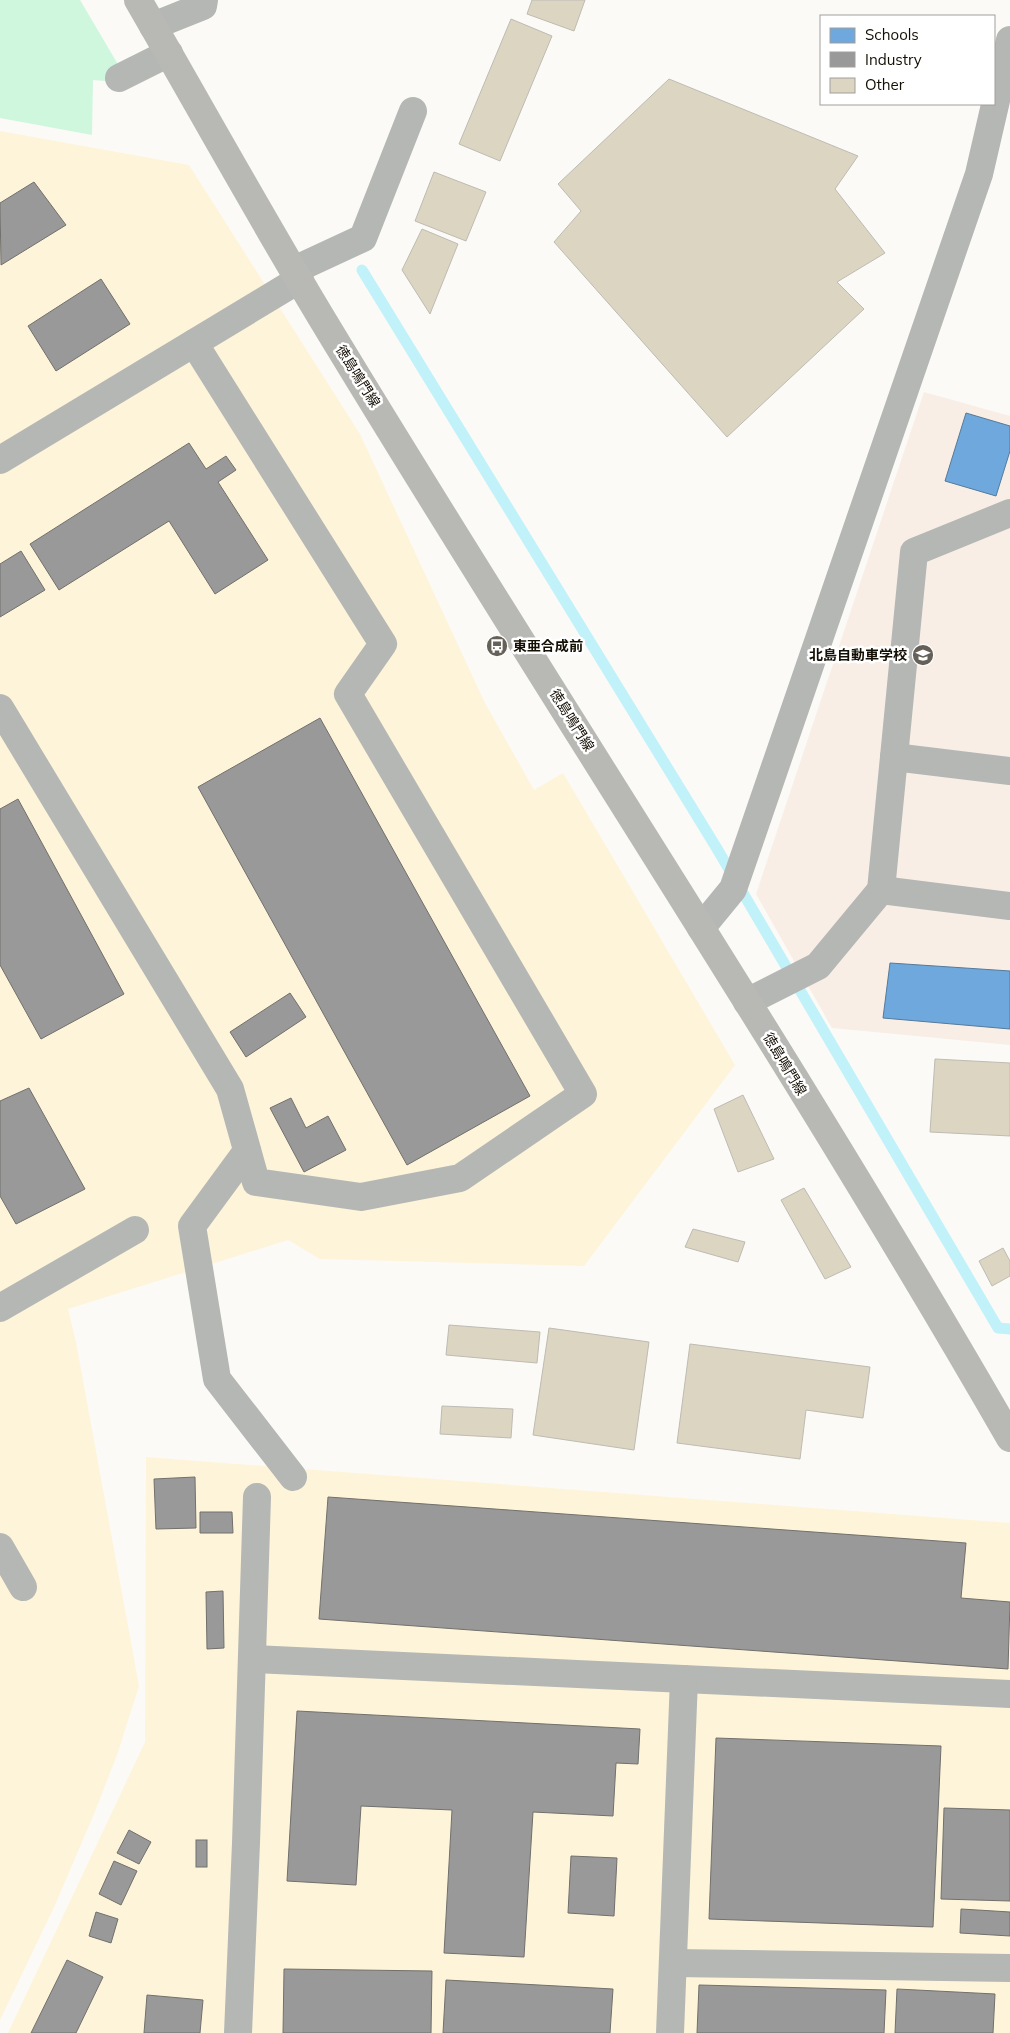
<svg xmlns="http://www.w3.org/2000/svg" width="1010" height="2033" font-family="Mulish,'Noto Sans JP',sans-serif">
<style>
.built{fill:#fdf4da}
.education{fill:#f8eee6}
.green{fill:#cff7de}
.schools{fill:#6fa8dc;stroke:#547a9b}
.industry{fill:#999;stroke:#71706c}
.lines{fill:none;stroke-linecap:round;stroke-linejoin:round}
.stream{stroke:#c2f2f9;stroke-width:11}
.building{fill:#dbd5c2;stroke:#bebbb3}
.minor{stroke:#b4b7b3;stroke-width:28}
.major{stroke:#b8b9b5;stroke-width:28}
.labels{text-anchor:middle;stroke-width:5;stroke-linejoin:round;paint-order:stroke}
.street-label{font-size:14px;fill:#140f04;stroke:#fff}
.poi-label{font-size:14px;font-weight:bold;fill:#140f04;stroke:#fff;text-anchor:start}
</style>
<rect width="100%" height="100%" fill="#fbfaf6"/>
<g class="built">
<path d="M 0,131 L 189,165 L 360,434 L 485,703 L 534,790 L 563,773 L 735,1065 L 584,1266 L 320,1259 L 288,1240 L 68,1309 L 76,1342 L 139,1686 L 117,1755 L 94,1814 L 55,1905 L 0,2020 Z"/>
<path d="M 146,1457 L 1010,1523 L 1010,2033 L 8,2033 L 145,1742 Z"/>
</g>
<path class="education" d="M 924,392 L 1010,416 L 1010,1045 L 832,1028 L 756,894 Z"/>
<path class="green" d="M 0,0 L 80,0 L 129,83 L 93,80 L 92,135 L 0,118 Z"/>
<g class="schools">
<path d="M 966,413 L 1010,426 L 1010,451 L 996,496 L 945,481 Z"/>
<path d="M 890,963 L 1010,971 L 1010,1029 L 883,1018 Z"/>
</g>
<g class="industry">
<path d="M 34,182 L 66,225 L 1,265 L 0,203 Z"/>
<path d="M 101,279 L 130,324 L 56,371 L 28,326 Z"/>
<path d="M 189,443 L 206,469 L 226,456 L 236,470 L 218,482 L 268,560 L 215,594 L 169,521 L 59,590 L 30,544 Z"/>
<path d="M 21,551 L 45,590 L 0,617 L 0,564 Z"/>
<path d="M 320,718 L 530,1096 L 407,1165 L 198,787 Z"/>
<path d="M 18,799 L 124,994 L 41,1039 L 0,965 L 0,809 Z"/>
<path d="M 290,993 L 306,1017 L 246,1057 L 230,1032 Z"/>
<path d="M 29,1088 L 85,1189 L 16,1224 L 0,1196 L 0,1101 Z"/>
<path d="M 291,1098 L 306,1128 L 328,1116 L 346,1150 L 304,1172 L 270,1108 Z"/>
<path d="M 195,1477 L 196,1528 L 156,1529 L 154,1479 Z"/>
<path d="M 328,1497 L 966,1543 L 961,1598 L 1010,1602 L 1008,1669 L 319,1619 Z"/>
<path d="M 200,1512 L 232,1512 L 233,1533 L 200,1533 Z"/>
<path d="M 223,1591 L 224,1648 L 207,1649 L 206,1592 Z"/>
<path d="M 297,1711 L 640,1729 L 638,1764 L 616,1763 L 613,1816 L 533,1812 L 524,1957 L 444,1953 L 452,1810 L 361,1806 L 356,1885 L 287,1881 Z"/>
<path d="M 716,1738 L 941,1746 L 933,1927 L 709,1919 Z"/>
<path d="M 944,1808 L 1010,1810 L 1010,1901 L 941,1899 Z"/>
<path d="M 129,1830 L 151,1842 L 139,1864 L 117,1853 Z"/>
<rect x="196" y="1840" width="11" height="27"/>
<path d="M 571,1856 L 617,1858 L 614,1916 L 568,1913 Z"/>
<path d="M 114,1861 L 137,1871 L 121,1905 L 99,1894 Z"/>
<path d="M 961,1909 L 1010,1912 L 1010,1936 L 960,1933 Z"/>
<path d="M 96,1912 L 118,1919 L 111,1943 L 89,1936 Z"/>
<path d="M 67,1960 L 103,1977 L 76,2033 L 31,2033 Z"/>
<path d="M 284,1969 L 432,1971 L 431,2033 L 283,2033 Z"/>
<path d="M 446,1980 L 613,1989 L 610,2033 L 443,2033 Z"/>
<path d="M 699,1985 L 886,1990 L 884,2033 L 697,2033 Z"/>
<path d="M 897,1989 L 995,1994 L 993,2033 L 895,2033 Z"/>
<path d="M 147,1995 L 203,2000 L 200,2033 L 144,2033 Z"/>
</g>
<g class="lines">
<path class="stream" d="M 362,270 L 716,847 L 998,1328 L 1010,1329"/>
</g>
<g class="building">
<path d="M 532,0 L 585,0 L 574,31 L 527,14 Z"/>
<path d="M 511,19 L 552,36 L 500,161 L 459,144 Z"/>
<path d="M 669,79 L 858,156 L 835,189 L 885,253 L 837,282 L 864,309 L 727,437 L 554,242 L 581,211 L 558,184 Z"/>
<path d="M 434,172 L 486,192 L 466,241 L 415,221 Z"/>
<path d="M 422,229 L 458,244 L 430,314 L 402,270 Z"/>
<path d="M 935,1059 L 1010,1063 L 1010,1136 L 930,1132 Z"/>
<path d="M 743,1095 L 774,1159 L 738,1172 L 714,1109 Z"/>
<path d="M 804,1188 L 851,1267 L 825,1279 L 781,1200 Z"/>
<path d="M 693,1229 L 745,1242 L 738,1262 L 685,1247 Z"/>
<path d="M 1003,1248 L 1010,1261 L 1010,1276 L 992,1286 L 979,1261 Z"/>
<path d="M 449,1325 L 540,1332 L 537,1363 L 446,1355 Z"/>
<path d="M 549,1328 L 649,1342 L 634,1450 L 533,1435 Z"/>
<path d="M 690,1344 L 870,1367 L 863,1418 L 806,1410 L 800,1459 L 677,1443 Z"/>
<path d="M 442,1406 L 513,1409 L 511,1438 L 440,1434 Z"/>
</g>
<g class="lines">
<g class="minor">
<path d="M 153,26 L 203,6 L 204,0"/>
<path d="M 119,78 L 169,53"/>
<path d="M 294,270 L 363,238 L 413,111"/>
<path d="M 0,460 L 300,279"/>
<path d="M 0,708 L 230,1089 L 256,1182 L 361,1197 L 460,1178 L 583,1094 L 348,694 L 383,644 L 194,343"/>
<path d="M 894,757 L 1010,771"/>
<path d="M 881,890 L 914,552 L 1010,513"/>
<path d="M 701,928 L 733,889 L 979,174 L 1010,40"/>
<path d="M 747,1002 L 818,966 L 881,890 L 1010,906"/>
<path d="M 247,1151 L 192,1226 L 217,1379 L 293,1477"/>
<path d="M 0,1308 L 135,1230"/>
<path d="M 0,1547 L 23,1587"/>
<path d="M 252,1659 L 1010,1694"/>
<path d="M 673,1963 L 1010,1968"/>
<path d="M 238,2033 L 246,1843 L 257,1497"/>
<path d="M 670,2033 L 684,1679"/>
</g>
<path class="major" d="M 138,0 C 200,107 260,216 324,322 C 550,696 792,1059 1010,1438"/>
</g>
<defs>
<g id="bus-disc" transform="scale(1.125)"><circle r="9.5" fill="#656159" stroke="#fff"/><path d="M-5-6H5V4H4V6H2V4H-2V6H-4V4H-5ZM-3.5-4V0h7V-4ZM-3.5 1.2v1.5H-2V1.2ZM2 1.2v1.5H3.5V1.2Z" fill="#fff"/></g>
<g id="school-disc" transform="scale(1.125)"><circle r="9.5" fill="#656159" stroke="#fff"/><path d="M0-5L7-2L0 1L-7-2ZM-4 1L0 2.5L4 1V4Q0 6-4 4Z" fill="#fff"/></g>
</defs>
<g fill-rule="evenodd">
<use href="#bus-disc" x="497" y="646"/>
<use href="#school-disc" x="923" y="655"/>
</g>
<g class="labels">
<g class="street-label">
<text transform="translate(358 376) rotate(58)" y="5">徳島鳴門線</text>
<text transform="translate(572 720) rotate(58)" y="5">徳島鳴門線</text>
<text transform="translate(785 1064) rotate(59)" y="5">徳島鳴門線</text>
</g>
<g class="poi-label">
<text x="513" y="651">東亜合成前</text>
<text x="907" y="660" text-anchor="end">北島自動車学校</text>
</g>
</g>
<rect x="820" y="15" width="175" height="90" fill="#ffffff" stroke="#a19f9b"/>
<rect x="830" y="28" width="25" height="15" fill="#6fa8dc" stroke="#a19f9b"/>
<text x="865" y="40" font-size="15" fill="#140f04">Schools</text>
<rect x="830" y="52" width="25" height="15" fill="#999999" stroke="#a19f9b"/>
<text x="865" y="65" font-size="15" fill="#140f04">Industry</text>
<rect x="830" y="78" width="25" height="15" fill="#dbd5c2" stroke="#a19f9b"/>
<text x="865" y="90" font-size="15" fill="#140f04">Other</text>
</svg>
